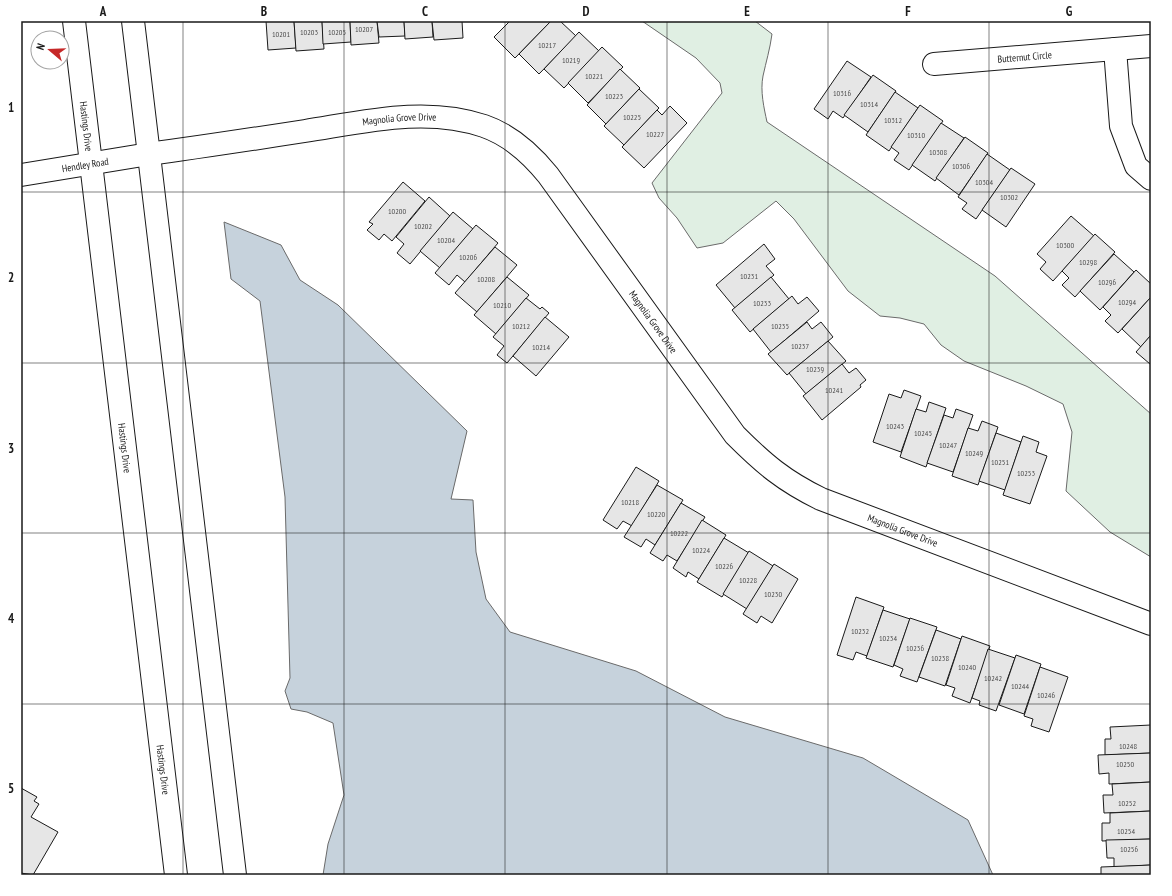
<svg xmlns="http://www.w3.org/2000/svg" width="1172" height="896" font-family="'PT Sans Narrow',sans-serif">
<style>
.green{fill:#e0efe3;stroke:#6a6a6a}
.water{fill:#c6d2dc;stroke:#6a6a6a}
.building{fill:#e6e6e6;stroke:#1a1a1a}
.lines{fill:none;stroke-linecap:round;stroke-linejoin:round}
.street-casing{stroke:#1a1a1a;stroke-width:24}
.secondary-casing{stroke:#1a1a1a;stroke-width:24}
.street{stroke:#fff;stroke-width:22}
.secondary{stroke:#fff;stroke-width:22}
.grid{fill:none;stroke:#1a1a1a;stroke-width:1;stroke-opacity:0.55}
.labels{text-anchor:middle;stroke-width:3;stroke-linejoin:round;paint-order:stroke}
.number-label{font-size:8px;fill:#4d4d4d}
.street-label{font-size:10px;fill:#1a1a1a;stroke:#fff}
.neatline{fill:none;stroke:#1a1a1a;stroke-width:1.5}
.grid-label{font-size:13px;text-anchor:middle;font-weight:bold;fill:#1a1a1a}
</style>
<rect width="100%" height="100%" fill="#fff"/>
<path class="green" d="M 642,21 L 755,21 L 772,34 C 770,49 766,62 763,76 C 760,91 764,108 767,122 L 995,276 L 1151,414 L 1151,557 L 1110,532 L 1066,491 L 1072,432 L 1063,404 L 1026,386 L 964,361 L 941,345 L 924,324 L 900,318 L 880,316 L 848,291 L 794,219 L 776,201 L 723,243 L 697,248 L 677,218 L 659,198 L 652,183 L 722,93 L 720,83 L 696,58 Z"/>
<path class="water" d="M 224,222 L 281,245 L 300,280 L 338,305 L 467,431 L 451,499 L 473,500 L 476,552 L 486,599 L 510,632 L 636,671 L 725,717 L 863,758 L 968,820 L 993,875 L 323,875 L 328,844 L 344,795 L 333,723 L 307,712 L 291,709 L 285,691 L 290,678 L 285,497 L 260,301 L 231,279 Z"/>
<g class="building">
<path d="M 266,21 L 294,21 L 296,48 L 268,50 Z"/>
<path d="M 294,21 L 322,21 L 324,49 L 296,51 Z"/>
<path d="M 322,21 L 350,21 L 351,42 L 323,44 Z"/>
<path d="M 350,21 L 377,21 L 379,43 L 351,45 Z"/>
<path d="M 377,21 L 404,21 L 405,36 L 379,37 Z"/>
<path d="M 404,21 L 432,21 L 433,37 L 405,39 Z"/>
<path d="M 432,21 L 462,21 L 463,38 L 434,40 Z"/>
<path d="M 510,21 L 551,21 L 515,58 L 494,37 Z"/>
<path d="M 551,21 L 560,21 L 576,36 L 539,74 L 519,54 Z"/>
<path d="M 579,32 L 599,51 L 564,88 L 544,69 Z"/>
<path d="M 602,47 L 623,67 L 588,103 L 568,83 Z"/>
<path d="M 847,61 L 871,77 L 843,118 L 833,111 L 828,119 L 814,109 Z"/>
<path d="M 620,69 L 640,88 L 606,124 L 587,105 Z"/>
<path d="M 873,75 L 896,91 L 868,132 L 844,115 Z"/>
<path d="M 639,89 L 659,108 L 624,145 L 604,126 Z"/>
<path d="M 895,92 L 918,108 L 889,151 L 866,135 Z"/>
<path d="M 920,105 L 943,121 L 909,170 L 894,160 L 899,153 L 891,147 Z"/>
<path d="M 670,106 L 687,123 L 644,168 L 622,147 L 657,110 L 662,115 Z"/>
<path d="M 941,123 L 964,138 L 935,181 L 912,165 Z"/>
<path d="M 965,137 L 988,153 L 959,195 L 936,178 Z"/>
<path d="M 987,154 L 1010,170 L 976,219 L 962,209 L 967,203 L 958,197 Z"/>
<path d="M 1011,168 L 1035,184 L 1006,227 L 982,210 Z"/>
<path d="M 403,182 L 425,201 L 392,241 L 384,234 L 379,240 L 367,230 L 373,224 L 369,222 Z"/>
<path d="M 429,197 L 450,216 L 410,264 L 397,253 L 404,244 L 396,237 Z"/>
<path d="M 453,212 L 473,229 L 440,268 L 420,251 Z"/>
<path d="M 1071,216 L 1094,236 L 1053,281 L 1040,269 L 1046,262 L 1037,254 Z"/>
<path d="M 476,225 L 498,243 L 465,282 L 457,275 L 449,285 L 435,273 Z"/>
<path d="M 1095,234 L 1115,252 L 1075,297 L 1062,285 L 1069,278 L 1062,271 Z"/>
<path d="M 764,244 L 775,259 L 766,266 L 774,275 L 735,308 L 716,285 Z"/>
<path d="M 495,247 L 517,265 L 477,312 L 455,293 Z"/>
<path d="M 1114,254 L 1134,272 L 1100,310 L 1080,291 Z"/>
<path d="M 1136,270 L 1151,284 L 1151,297 L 1118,333 L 1105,321 L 1111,315 L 1103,307 Z"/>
<path d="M 507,277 L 529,295 L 496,334 L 474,315 Z"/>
<path d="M 771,277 L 789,299 L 750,332 L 732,310 Z"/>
<path d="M 792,296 L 798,304 L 807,297 L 819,311 L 771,352 L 753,329 Z"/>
<path d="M 1151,297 L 1151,335 L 1141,347 L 1122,329 Z"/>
<path d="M 526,298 L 540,309 L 542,307 L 549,313 L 507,363 L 497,355 L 504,346 L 493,337 Z"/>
<path d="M 545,317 L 569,337 L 536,376 L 513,356 Z"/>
<path d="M 807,322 L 812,329 L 821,322 L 833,337 L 787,375 L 768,354 Z"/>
<path d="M 1151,335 L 1151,362 L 1150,364 L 1136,352 Z"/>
<path d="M 828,341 L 846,361 L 806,394 L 789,373 Z"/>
<path d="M 842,364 L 849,373 L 856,368 L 866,380 L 860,385 L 861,387 L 822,420 L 803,396 Z"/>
<path d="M 904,390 L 921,396 L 901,452 L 873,442 L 889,394 L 901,398 Z"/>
<path d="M 929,402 L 946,408 L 926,467 L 900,457 L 916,409 L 926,412 Z"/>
<path d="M 956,409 L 973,415 L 953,472 L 927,463 L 944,415 L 953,418 Z"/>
<path d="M 982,421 L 998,427 L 978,485 L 952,476 L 968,428 L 978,431 Z"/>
<path d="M 996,433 L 1021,442 L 1005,490 L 979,481 Z"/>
<path d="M 1023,436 L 1039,442 L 1036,452 L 1047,456 L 1030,504 L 1003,495 Z"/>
<path d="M 636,467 L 659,481 L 632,526 L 623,521 L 617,529 L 603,520 Z"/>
<path d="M 657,485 L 683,500 L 655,545 L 646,539 L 641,547 L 624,537 Z"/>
<path d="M 681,503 L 705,517 L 677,561 L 667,555 L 663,561 L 650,553 Z"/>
<path d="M 702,520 L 726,535 L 699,579 L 688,572 L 686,577 L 673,568 Z"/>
<path d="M 724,538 L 749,553 L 722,597 L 697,582 Z"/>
<path d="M 749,551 L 773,566 L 747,609 L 723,594 Z"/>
<path d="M 774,564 L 798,579 L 772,623 L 761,616 L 757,623 L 743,614 Z"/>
<path d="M 856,597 L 884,607 L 867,656 L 856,652 L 853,660 L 837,655 Z"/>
<path d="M 883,610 L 910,619 L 893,667 L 866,658 Z"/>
<path d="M 910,618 L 937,627 L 917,682 L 900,676 L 903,669 L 894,665 Z"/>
<path d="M 936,630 L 961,639 L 945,686 L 919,677 Z"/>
<path d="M 962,636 L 990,646 L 970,703 L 952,696 L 955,688 L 946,685 Z"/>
<path d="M 988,649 L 1015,658 L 996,711 L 979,705 L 980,701 L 972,698 Z"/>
<path d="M 1016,655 L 1041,664 L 1024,714 L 999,705 Z"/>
<path d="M 1040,667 L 1068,677 L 1049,732 L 1031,726 L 1033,719 L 1024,716 Z"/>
<path d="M 1151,725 L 1151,753 L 1105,755 L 1105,739 L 1111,739 L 1110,727 Z"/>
<path d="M 1151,753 L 1151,782 L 1109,784 L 1109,773 L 1099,774 L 1098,755 Z"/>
<path d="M 1151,782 L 1151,811 L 1104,813 L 1103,795 L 1113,795 L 1112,784 Z"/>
<path d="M 21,788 L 37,797 L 34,801 L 39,804 L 31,817 L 58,832 L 33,875 L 21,873 Z"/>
<path d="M 1151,811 L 1151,839 L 1102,841 L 1102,823 L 1110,823 L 1110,813 Z"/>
<path d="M 1151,839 L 1151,865 L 1114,867 L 1114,858 L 1107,858 L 1106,840 Z"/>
<path d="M 1151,865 L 1151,875 L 1101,875 L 1101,867 Z"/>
</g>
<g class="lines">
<g class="street-casing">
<g id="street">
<path d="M 1115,49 L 1121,126 L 1136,166 L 1151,179"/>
<path id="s1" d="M 934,64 L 1151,46"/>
<path id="s2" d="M 149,154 C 201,147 253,139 305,131 C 363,122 426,106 484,126 C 510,135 531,154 548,175 L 735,435 C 764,464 784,481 821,499 L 1151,624"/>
</g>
</g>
<g class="secondary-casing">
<g id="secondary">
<path id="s3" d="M 74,21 L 176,875"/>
<path d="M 133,21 L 235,875"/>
<path id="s4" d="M 21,175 L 149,154"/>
</g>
</g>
<use href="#street" class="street"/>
<use href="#secondary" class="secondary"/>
</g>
<path class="grid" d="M 183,21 L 183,875M 344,21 L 344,875M 505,21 L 505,875M 667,21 L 667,875M 828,21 L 828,875M 989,21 L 989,875M 21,192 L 1151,192M 21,363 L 1151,363M 21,533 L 1151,533M 21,704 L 1151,704"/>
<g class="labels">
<g class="number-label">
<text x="364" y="32">10207</text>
<text x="309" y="35">10203</text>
<text x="337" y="35">10205</text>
<text x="281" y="37">10201</text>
<text x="547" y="48">10217</text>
<text x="571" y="63">10219</text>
<text x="594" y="79">10221</text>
<text x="842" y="96">10316</text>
<text x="614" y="99">10223</text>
<text x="869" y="107">10314</text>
<text x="632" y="120">10225</text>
<text x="893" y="123">10312</text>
<text x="655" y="137">10227</text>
<text x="916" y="138">10310</text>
<text x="938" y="155">10308</text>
<text x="961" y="169">10306</text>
<text x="984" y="185">10304</text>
<text x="1009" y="200">10302</text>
<text x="397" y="214">10200</text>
<text x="423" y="229">10202</text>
<text x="446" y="243">10204</text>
<text x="1065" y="248">10300</text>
<text x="468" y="260">10206</text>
<text x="1088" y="265">10298</text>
<text x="749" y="279">10231</text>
<text x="486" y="282">10208</text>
<text x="1107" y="285">10296</text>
<text x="1127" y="305">10294</text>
<text x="762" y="306">10233</text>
<text x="502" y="308">10210</text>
<text x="521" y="329">10212</text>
<text x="780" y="329">10235</text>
<text x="800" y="349">10237</text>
<text x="541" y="350">10214</text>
<text x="815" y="372">10239</text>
<text x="834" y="393">10241</text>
<text x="895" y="429">10243</text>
<text x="923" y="436">10245</text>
<text x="948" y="448">10247</text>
<text x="974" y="456">10249</text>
<text x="1000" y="465">10251</text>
<text x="1026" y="476">10253</text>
<text x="630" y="505">10218</text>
<text x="656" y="517">10220</text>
<text x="679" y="536">10222</text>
<text x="701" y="553">10224</text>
<text x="724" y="569">10226</text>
<text x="748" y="583">10228</text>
<text x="773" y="597">10230</text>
<text x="860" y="634">10232</text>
<text x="888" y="641">10234</text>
<text x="915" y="651">10236</text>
<text x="940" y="661">10238</text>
<text x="967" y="670">10240</text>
<text x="993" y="681">10242</text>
<text x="1020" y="689">10244</text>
<text x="1046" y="698">10246</text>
<text x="1128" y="749">10248</text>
<text x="1125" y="767">10250</text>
<text x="1127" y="806">10252</text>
<text x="1126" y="834">10254</text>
<text x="1129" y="852">10256</text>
</g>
<g class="street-label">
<text dy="4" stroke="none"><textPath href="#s1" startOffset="91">Butternut Circle</textPath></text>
<text dy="4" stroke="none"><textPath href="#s2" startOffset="253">Magnolia Grove Drive</textPath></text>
<text dy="4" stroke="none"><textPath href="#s3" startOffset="106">Hastings Drive</textPath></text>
<text dy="4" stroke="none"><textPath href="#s4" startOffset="65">Hendley Road</textPath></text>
<text dy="4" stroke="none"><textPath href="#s2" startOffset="601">Magnolia Grove Drive</textPath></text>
<text dy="4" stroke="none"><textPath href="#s3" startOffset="430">Hastings Drive</textPath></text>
<text dy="4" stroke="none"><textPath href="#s2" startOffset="936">Magnolia Grove Drive</textPath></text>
<text dy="4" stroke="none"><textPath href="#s3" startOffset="754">Hastings Drive</textPath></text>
</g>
</g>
<rect width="1172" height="896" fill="none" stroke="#ffffff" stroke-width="44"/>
<g transform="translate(50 50) rotate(289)"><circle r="19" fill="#ffffff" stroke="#a3a3a3"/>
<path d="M0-3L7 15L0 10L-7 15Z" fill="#c62828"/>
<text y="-6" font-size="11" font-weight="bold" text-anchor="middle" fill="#1a1a1a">N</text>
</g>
<rect x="22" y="22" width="1128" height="852" class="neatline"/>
<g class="grid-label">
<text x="103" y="16">A</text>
<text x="264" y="16">B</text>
<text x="425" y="16">C</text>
<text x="586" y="16">D</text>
<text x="747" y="16">E</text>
<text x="908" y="16">F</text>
<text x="1069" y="16">G</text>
<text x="11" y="112">1</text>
<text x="11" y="282">2</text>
<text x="11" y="453">3</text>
<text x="11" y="623">4</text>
<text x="11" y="793">5</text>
</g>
</svg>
